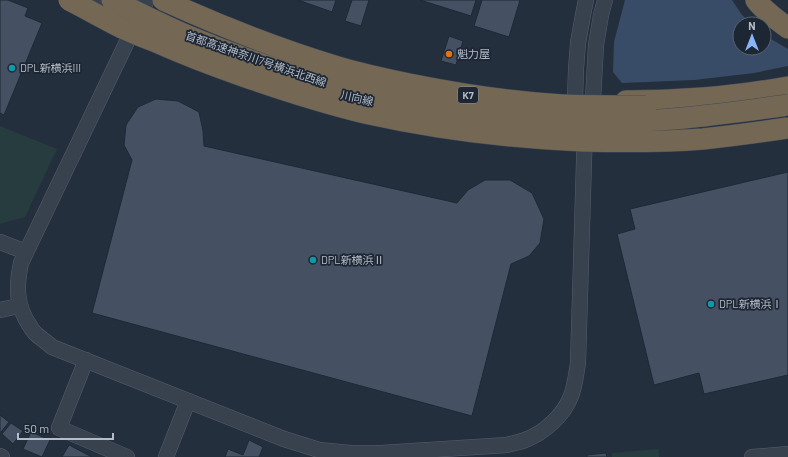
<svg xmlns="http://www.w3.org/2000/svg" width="788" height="457" font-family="Barlow,'Noto Sans JP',sans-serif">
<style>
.green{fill:#263c3f}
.water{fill:#394c67}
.building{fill:#455162;stroke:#1f2835}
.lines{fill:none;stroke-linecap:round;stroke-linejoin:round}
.minor-casing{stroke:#565f6c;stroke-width:16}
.highway-casing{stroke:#434c59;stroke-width:22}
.minor{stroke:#38414e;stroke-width:15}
.highway{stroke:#746855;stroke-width:21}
.highway-bridge-casing{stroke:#434c59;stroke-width:22;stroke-linecap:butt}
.highway-bridge{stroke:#746855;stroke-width:21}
.food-dot{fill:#e8710a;stroke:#1d2633;stroke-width:1.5}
.culture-dot{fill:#0f9aa8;stroke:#1d2633;stroke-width:1.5}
.labels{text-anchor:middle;stroke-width:3.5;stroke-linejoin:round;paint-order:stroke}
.shield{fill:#1d2633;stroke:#878f9c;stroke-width:1}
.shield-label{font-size:10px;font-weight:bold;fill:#b4bcc9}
.poi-label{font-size:11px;fill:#b4bcc9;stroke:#1d2633;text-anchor:start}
.street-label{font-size:11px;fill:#b4bcc9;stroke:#1d2633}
</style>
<rect width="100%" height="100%" fill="#242f3e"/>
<g class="green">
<path d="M 0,126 L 57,149 L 25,217 L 0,224 Z"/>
<path d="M 658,449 L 659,453 L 659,457 L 612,457 L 612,453 Z"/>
</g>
<path class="water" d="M 625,0 L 732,0 L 742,15 L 752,24 L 740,24 L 740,48 L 764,48 L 764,35 L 788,49 L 788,66 L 754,73 L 694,80 L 622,83 L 613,72 L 614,42 Z"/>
<g class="building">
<path d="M 0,0 L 8,0 L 28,8 L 25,16 L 42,23 L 4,115 L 0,113 Z"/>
<path d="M 298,0 L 336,0 L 332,12 Z"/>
<path d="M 352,0 L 369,0 L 361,26 L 345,21 Z"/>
<path d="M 420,0 L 476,0 L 471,16 Z"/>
<path d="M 482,0 L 520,0 L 509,37 L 474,26 Z"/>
<path d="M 449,36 L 463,41 L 456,65 L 441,61 Z"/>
<path d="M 156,99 L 178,101 L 199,112 L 203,131 L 204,146 L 457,203 L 468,190 L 485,180 L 510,180 L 532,193 L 544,219 L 540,243 L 529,256 L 511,264 L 472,416 L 92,313 L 132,160 L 124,145 L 126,125 L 138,107 Z"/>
<path d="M 788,172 L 788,375 L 704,394 L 699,373 L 654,385 L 617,234 L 635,229 L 630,209 Z"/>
<path d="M 0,415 L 9,422 L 1,432 L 0,432 Z"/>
<path d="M 11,423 L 23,431 L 13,444 L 2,434 Z"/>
<path d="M 31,432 L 50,440 L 42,457 L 23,449 Z"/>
<path d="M 249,440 L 263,447 L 259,457 L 225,457 L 228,449 L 243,455 Z"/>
<path d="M 69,445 L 92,457 L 62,457 Z"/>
<path d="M 606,453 L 607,457 L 587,457 L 587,455 Z"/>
</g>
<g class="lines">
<g class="minor-casing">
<g id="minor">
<path d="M 97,0 L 120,12"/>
<path d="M 147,0 L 21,263 C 16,286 16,306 30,326 C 31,328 33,331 35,333 C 40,338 47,342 52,347 L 284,439 L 319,450 L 351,453 L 381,453 L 507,445 C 513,443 520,442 525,440 C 544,433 564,415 571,396 C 575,386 576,375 578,363 L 585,127 L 593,100 L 596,45 L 601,15 L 605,0"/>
<path d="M 580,113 L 575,99 L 576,69 L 578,43 L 583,15 L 586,0"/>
<path d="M 0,242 L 26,252"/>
<path d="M 0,310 L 19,306"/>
<path d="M 86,360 L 59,428 L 127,457"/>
<path d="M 0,456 L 2,457"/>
<path d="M 166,457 L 188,401"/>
<path d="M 752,457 L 788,454"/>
</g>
</g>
<g class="highway-casing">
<g id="highway">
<path d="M 756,0 C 764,11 777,20 788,28"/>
<path d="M 626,101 C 652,101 677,100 703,98 C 731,96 760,92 788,87"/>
</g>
</g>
<use href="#minor" class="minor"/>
<use href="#highway" class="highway"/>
<g class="highway-bridge-casing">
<g id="highway-bridge">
<path d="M 69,0 C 87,9 104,19 122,28 C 133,33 145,38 156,42 C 185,55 214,66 243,76 C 283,90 324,103 365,113 C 437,129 510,138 583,141 C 623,142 663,142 703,139 C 731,136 760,132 788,128"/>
<path d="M 112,0 C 137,12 162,25 188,36 C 336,98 498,130 659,120 C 703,117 745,111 788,105"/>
<path d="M 163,0 C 220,26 278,49 338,67 C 361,74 385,79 409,84 C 459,94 510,102 562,105 C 590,106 618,106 646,106"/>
</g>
</g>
<use href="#highway-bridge" class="highway-bridge"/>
</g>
<circle class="food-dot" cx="449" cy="54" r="4"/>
<g class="culture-dot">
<circle cx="12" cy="68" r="4"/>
<circle cx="313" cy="260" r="4"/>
<circle cx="711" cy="304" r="4"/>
</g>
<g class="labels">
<rect class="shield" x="458" y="87" width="20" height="16" rx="3"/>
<g class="shield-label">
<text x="468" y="99">K7</text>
</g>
<g class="poi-label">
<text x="457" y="58">魁力屋</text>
<text x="20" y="72">DPL新横浜III</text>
<text x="321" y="264">DPL新横浜Ⅱ</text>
<text x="719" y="308">DPL新横浜Ⅰ</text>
</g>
<g class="street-label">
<text transform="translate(256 59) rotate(19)" y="4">首都高速神奈川7号横浜北西線</text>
<text transform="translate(357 98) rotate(13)" y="4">川向線</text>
</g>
</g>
<g transform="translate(752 36)"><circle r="19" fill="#1d2633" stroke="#59626f"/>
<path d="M0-3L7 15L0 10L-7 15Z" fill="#8ab4f8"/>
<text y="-6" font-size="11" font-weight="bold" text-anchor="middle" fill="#b4bcc9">N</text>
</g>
<path d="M18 433v6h95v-6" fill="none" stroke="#b4bcc9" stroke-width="2"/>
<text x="24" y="433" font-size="12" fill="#b4bcc9" stroke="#1d2633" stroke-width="3" paint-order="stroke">50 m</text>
</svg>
